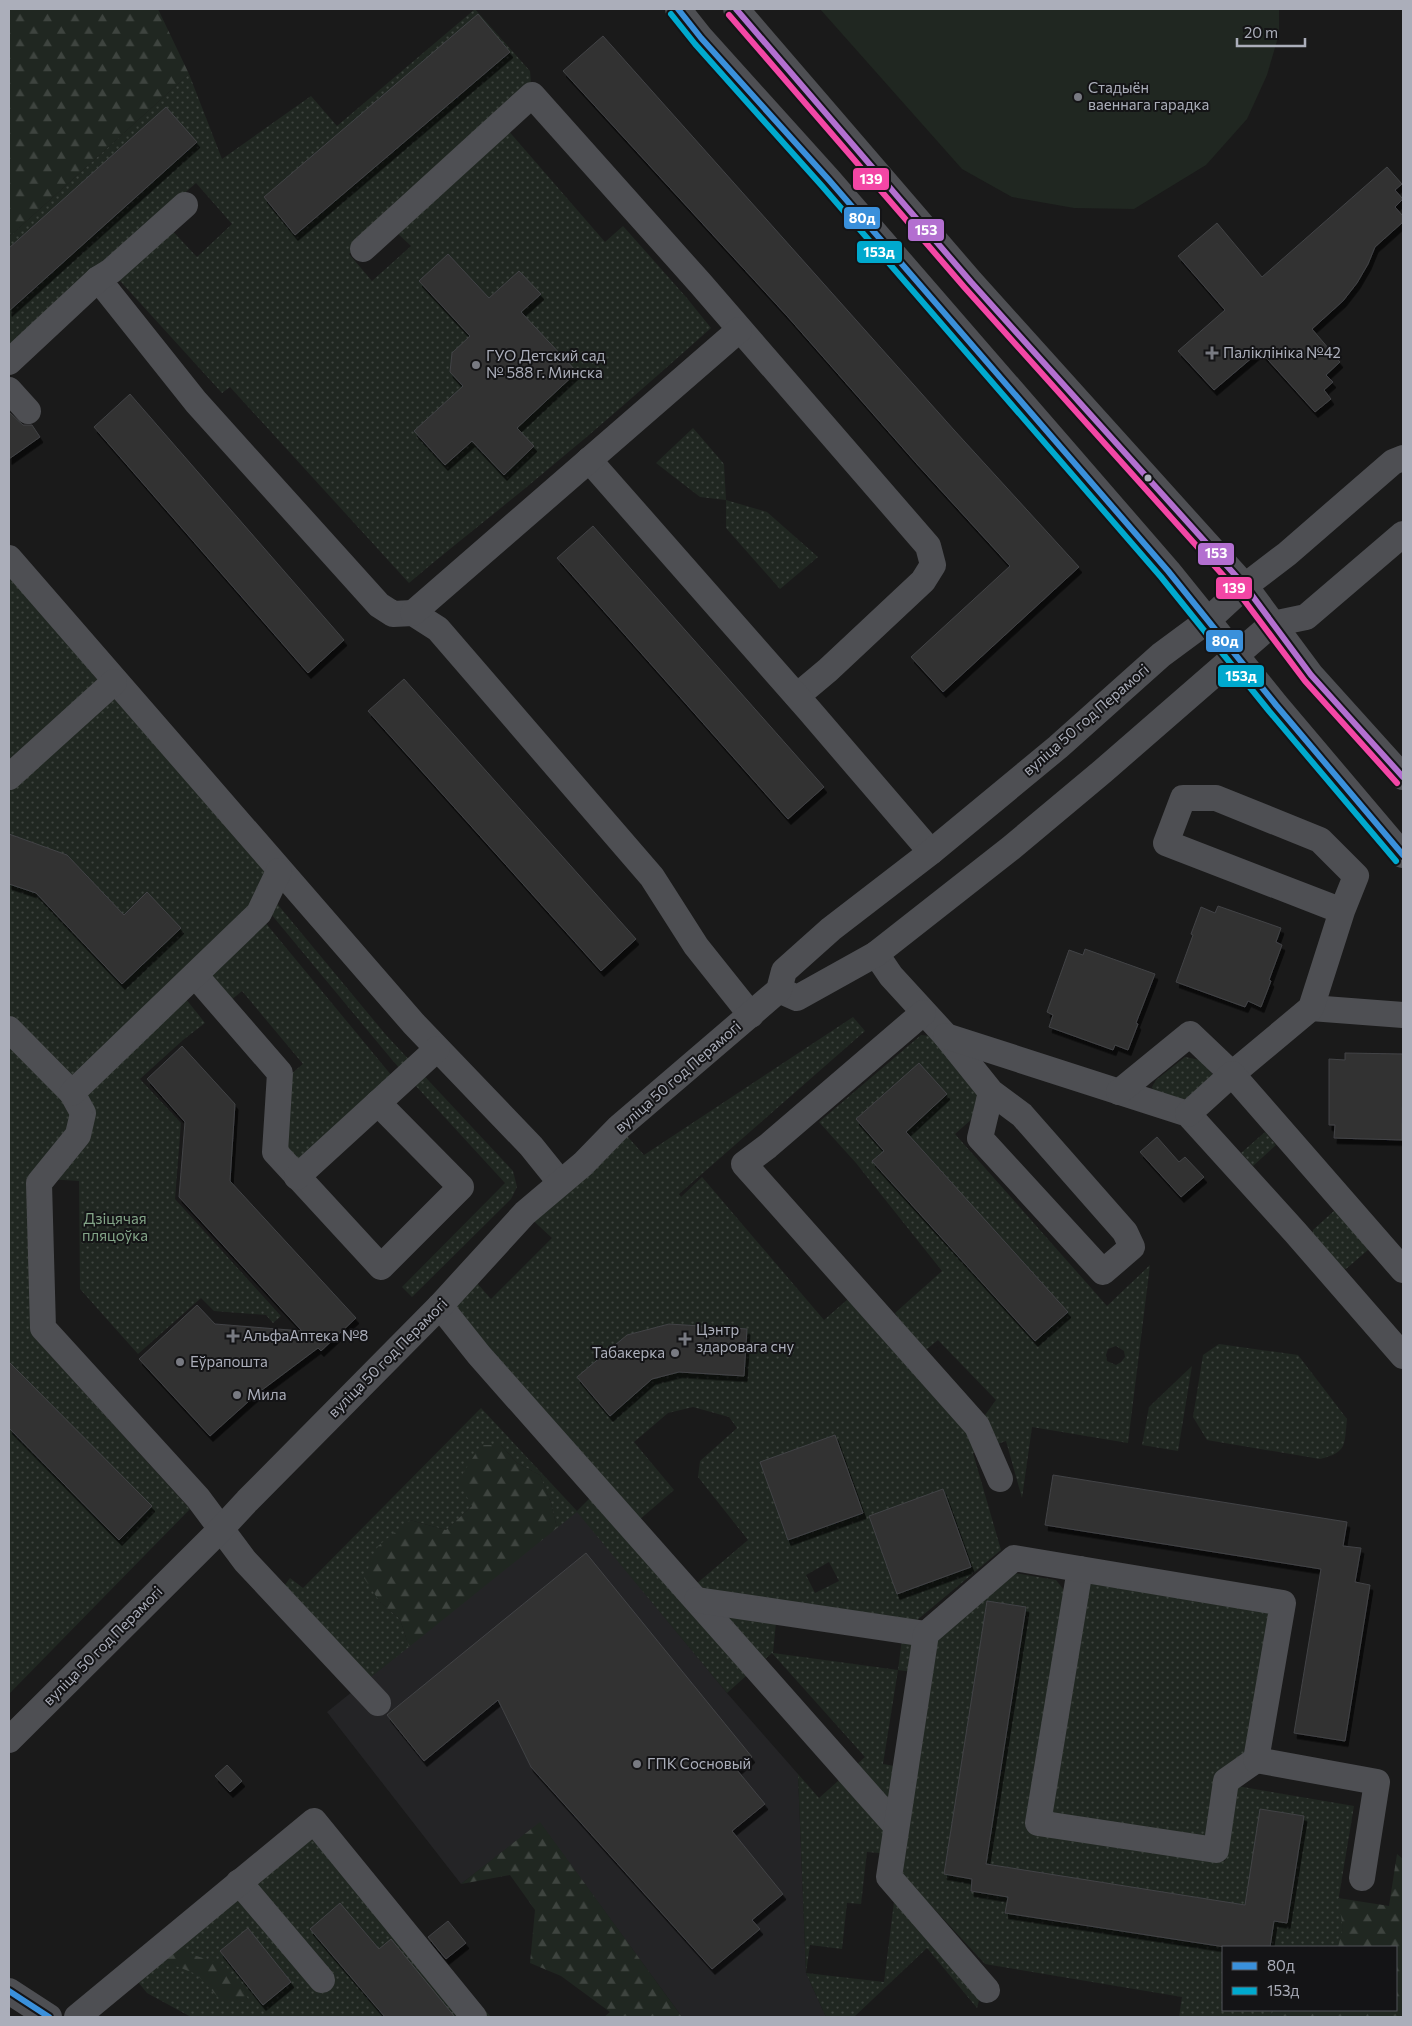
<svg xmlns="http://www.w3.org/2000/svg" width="1412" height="2026" font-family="Commissioner,sans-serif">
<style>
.built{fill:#242426}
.grass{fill:url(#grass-dots);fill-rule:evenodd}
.forest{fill:url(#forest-firs)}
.garden{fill:#202721}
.building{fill:#323232;stroke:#424346;filter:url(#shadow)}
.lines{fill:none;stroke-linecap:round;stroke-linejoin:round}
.minor{stroke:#4e4f53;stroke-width:26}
.bus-1-casing{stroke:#141416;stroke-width:10}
.bus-2-casing{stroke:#141416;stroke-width:10}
.bus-3-casing{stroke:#141416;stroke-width:10}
.bus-4-casing{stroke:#141416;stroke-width:10}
.bus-1{stroke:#3a90db;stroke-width:6}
.bus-2{stroke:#00a9ce;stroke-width:6}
.bus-3{stroke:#f346a5;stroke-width:6}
.bus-4{stroke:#b36fd0;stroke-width:6}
.poi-dot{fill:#787a82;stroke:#141416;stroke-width:2}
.bus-dot{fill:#abaeba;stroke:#141416;stroke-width:2}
.labels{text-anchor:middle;stroke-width:4;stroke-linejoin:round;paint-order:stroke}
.poi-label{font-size:15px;fill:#abaeba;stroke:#141416;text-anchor:start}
.street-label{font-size:15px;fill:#abaeba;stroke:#141416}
.park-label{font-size:15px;fill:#83a588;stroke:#141416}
.line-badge{stroke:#141416;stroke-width:2}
.badge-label{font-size:14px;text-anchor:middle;font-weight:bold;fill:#fff}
</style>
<defs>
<pattern id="grass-dots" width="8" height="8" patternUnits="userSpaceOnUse" patternTransform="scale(1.25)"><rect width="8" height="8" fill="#202721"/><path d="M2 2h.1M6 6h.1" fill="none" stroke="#3e443f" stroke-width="1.8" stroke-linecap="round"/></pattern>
<pattern id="forest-firs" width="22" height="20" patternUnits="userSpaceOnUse" patternTransform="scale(1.25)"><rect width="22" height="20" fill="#202721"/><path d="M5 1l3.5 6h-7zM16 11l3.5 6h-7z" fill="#3e443f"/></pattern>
<filter id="shadow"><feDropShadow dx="3" dy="5.5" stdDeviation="0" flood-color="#0009"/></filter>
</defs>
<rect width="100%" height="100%" fill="#1a1a1a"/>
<path class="built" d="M 577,1511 L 727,1693 L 798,1774 L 806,1973 L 826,2017 L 682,2017 L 540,1823 L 461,1884 L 327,1712 Z"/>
<g class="grass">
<path d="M 475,9 L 530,71 L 532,95 L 514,102 L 349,254 L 372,281 L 411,246 L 394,230 L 507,129 L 605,242 L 623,226 L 686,297 L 711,328 C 657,376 603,424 547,470 C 502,508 455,544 409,583 L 230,387 L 222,393 L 111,271 L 165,223 L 197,257 L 232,224 L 196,183 L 9,347 L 9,237 L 189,74 L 222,159 L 311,96 L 337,126 Z"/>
<path d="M 693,428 L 724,464 L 726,500 L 767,512 L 818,557 L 780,589 L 726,528 L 726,500 L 700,497 L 656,463 Z"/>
<path d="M 9,558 L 279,871 L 259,913 L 72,1093 L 83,1113 L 39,1183 L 32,1244 L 33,1336 L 190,1509 L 9,1694 L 9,1428 L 119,1540 L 152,1506 L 9,1362 L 9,884 L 36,893 L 122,984 L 181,928 L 147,893 L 124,915 L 67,855 L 9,834 Z"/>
<path d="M 274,900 L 386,1035 L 513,1171 L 517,1187 L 511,1199 L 412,1297 L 402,1287 L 505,1183 L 393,1061 L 266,908 Z"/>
<path d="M 259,915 L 392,1076 L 292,1169 L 277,1152 L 281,1082 L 303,1064 L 242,991 L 224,1006 L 197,975 Z"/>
<path d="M 182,994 L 205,1023 L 183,1040 L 140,1079 L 181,1123 L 175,1199 L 281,1316 L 273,1323 L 266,1315 L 214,1311 L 201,1298 L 138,1354 L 80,1289 L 79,1181 L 48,1179 L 83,1137 L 78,1094 Z"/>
<path d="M 853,1017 L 865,1031 L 679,1194 L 681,1197 L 702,1177 L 824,1320 L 848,1299 L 977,1426 L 996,1400 L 938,1340 L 922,1353 L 895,1313 L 942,1271 L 856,1163 L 819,1122 L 921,1035 L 931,1036 L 984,1099 L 981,1111 L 955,1134 L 1107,1306 L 1150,1265 L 1128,1443 L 1032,1427 L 1022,1498 L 1006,1441 L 973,1453 L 1001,1550 L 916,1621 L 777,1612 L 773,1653 L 898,1670 L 903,1630 L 926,1634 L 920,1673 L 898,1670 L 883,1764 L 905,1768 L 892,1854 L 867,1852 L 861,1904 L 847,1903 L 842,1949 L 810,1945 L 806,1973 L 884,1982 L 896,1886 L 983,1985 L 977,2008 L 927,1948 L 854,2017 L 826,2017 L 806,1973 L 798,1774 L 819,1798 L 865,1757 L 772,1653 L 727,1693 L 577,1512 L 557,1528 L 551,1503 L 540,1475 L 517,1463 L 501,1445 L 472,1506 L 446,1530 L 410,1520 L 380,1602 L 400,1619 L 409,1647 L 362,1684 L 282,1589 L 290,1578 L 303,1588 L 481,1408 L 577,1511 L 599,1489 L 451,1310 L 476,1282 L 491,1299 L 552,1238 L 525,1213 L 619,1127 L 644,1155 ZM 919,1063 L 947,1094 L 906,1132 L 1067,1312 L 1035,1341 L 873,1161 L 884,1151 L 856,1119 ZM 669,1324 L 747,1329 L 744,1376 L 679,1372 L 652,1379 L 610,1416 L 577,1377 L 627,1335 ZM 1116,1346 L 1124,1351 L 1125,1357 L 1121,1362 L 1116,1365 L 1107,1361 L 1106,1355 L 1108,1349 ZM 693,1407 L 729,1417 L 737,1428 L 700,1461 L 698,1477 L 748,1540 L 689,1590 L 632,1526 L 674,1490 L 634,1442 L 668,1413 ZM 829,1562 L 839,1581 L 815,1593 L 806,1575 Z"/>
<path d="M 1185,1057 L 1200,1060 L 1214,1076 L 1193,1101 L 1154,1094 L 1152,1087 L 1156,1080 Z"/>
<path d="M 1265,1132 L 1276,1145 L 1253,1166 L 1241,1153 Z"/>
<path d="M 1336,1209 L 1369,1249 L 1346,1269 L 1339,1268 L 1312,1237 L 1313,1230 Z"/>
<path d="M 1219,1344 L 1298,1355 L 1347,1419 C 1344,1445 1348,1452 1320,1459 L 1207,1440 L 1193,1417 L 1203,1355 Z"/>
<path d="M 1192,1366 L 1178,1451 L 1142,1445 L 1149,1407 Z"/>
<path d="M 1080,1569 L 1283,1603 L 1256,1760 L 1226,1781 L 1216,1850 L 1038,1823 Z"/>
<path d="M 1014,1573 L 1056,1580 L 1064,1590 L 1028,1831 L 1225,1861 L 1237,1786 L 1354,1806 L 1339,1896 L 1343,1928 L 1339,1947 L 1270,1947 L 1274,1921 L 1287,1923 L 1304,1817 L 1245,1905 L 986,1864 L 1026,1607 L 987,1601 L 944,1874 L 972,1879 L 971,1891 L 1008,1897 L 1005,1913 L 1225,1947 L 1223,1947 L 1223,2010 L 1274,2010 L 1270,2017 L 1179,2017 L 1182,1997 L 985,1964 L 900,1872 L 937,1637 Z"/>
<path d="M 320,1817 L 491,2017 L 191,2017 L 147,1993 L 130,1972 Z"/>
</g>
<g class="forest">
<path d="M 9,9 L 158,9 L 189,74 L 9,237 Z"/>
<path d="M 481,1445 L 501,1445 L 517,1463 L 540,1475 L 551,1503 L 557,1528 L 409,1647 L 400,1619 L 380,1602 L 364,1578 L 378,1546 L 410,1520 L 446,1530 L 472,1506 L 458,1481 Z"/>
<path d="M 540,1822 L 682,2017 L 604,2017 L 610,2012 L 561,1976 L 530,1963 L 535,1910 L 510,1875 L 461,1884 Z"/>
<path d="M 1397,1854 L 1403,1859 L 1403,2017 L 1270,2017 L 1274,2010 L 1396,2010 L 1396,1947 L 1338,1947 L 1343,1928 L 1338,1898 L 1389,1906 Z"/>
<path d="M 170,1937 L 193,1955 L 225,1965 L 251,2003 L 219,1998 L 196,1974 L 148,1955 Z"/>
</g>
<path class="garden" d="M 820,9 L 1279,9 L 1279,34 L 1267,75 L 1247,119 L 1206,165 L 1134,209 L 1074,208 L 1012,197 L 962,169 Z"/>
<g class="building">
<path d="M 478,14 L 510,52 L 295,235 L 264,197 Z"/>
<path d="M 603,36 L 954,430 L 1079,567 L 943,692 L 911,657 L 1010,566 L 917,464 L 788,317 L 563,71 Z"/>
<path d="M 166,107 L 197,142 L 9,311 L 9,248 Z"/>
<path d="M 1387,167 L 1402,184 L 1395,190 L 1403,199 L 1395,207 L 1403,216 L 1403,222 L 1375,247 L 1368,264 L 1357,283 L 1343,301 L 1312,329 L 1340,362 L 1326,375 L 1333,382 L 1324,390 L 1331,399 L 1315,412 L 1260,351 L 1214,390 L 1178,351 L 1225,310 L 1178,256 L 1217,223 L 1262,277 Z"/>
<path d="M 448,254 L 489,298 L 519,271 L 541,294 L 521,312 L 577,372 L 517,428 L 534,446 L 504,475 L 472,441 L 445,465 L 414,431 L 463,386 L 450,372 L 452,353 L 470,336 L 419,281 Z"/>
<path d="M 130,394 L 344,640 L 308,673 L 94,427 Z"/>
<path d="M 9,412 L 23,425 L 32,425 L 40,437 L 9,459 Z"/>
<path d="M 593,526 L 824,787 L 788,819 L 557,558 Z"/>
<path d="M 404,679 L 636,939 L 601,971 L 368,711 Z"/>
<path d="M 9,834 L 67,855 L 124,915 L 147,892 L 181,928 L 122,984 L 36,893 L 9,884 Z"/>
<path d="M 1218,906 L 1281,928 L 1276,942 L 1282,945 L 1269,980 L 1271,981 L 1261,1007 L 1248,1001 L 1245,1007 L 1176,982 L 1193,935 L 1191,934 L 1201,907 L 1215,913 Z"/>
<path d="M 1085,949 L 1155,974 L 1136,1023 L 1138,1024 L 1128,1050 L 1115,1045 L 1113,1050 L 1049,1027 L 1053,1015 L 1047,1012 L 1069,950 L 1083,955 Z"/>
<path d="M 182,1046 L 235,1104 L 230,1181 L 356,1318 L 321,1351 L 318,1348 L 258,1393 L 210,1436 L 139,1359 L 197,1305 L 215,1324 L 302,1331 L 179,1197 L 185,1122 L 147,1079 Z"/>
<path d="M 1345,1053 L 1403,1054 L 1402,1140 L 1334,1138 L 1335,1125 L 1329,1125 L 1329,1059 L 1345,1060 Z"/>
<path d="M 919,1063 L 947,1094 L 906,1132 L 1068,1312 L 1035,1341 L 872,1161 L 884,1151 L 856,1119 Z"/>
<path d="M 1157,1137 L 1179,1162 L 1185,1157 L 1204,1177 L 1181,1197 L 1140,1152 Z"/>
<path d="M 669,1324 L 747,1329 L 744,1376 L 679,1372 L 652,1379 L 610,1416 L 577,1377 L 627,1335 Z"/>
<path d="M 9,1362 L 152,1506 L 119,1540 L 9,1428 Z"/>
<path d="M 835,1435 L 863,1513 L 788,1540 L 760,1462 Z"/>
<path d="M 1053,1475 L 1347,1522 L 1343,1546 L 1361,1548 L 1355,1582 L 1370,1585 L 1345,1741 L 1294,1733 L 1321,1569 L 1045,1525 Z"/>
<path d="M 943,1489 L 971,1567 L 897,1594 L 869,1516 Z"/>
<path d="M 586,1553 L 752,1757 L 737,1770 L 765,1804 L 732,1831 L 783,1894 L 752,1920 L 760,1929 L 712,1969 L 531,1767 L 498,1700 L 424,1761 L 387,1715 Z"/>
<path d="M 987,1601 L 1026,1607 L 986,1864 L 1245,1905 L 1260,1809 L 1304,1816 L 1287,1923 L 1274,1921 L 1270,1947 L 1225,1947 L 1005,1913 L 1008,1897 L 971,1891 L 972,1879 L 944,1874 Z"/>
<path d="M 227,1765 L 242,1781 L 230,1792 L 215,1776 Z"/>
<path d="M 340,1903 L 379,1949 L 391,1939 L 455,2017 L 385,2017 L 310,1929 Z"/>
<path d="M 448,1921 L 466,1943 L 446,1959 L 428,1937 Z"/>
<path d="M 248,1928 L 291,1982 L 263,2005 L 220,1951 Z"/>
</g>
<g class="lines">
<g class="minor">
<path d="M 678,9 L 701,38 L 829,180 L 1168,571 L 1276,705 L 1403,855"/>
<path d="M 736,9 L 971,282 L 1245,586 L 1311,675 L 1403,777"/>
<path d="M 363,249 L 532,95 L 700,283 L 928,546 L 933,565 L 923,581 L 828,670 L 797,696"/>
<path d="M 98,279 L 196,402 L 379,605 L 393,614 L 413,613 L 438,629 L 652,877 L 696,946 L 751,1015"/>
<path d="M 9,362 L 98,279 L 111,271 L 185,205"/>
<path d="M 9,390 L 28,411"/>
<path d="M 589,460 L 809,710 L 931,852"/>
<path d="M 9,558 L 414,1024 L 531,1146 L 560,1182"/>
<path d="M 413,613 L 739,330"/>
<path d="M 9,777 L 114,682"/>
<path d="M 876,954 L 891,976 L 946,1036 L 991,1092 L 980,1138 L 1103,1272 L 1132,1247 L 1125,1232 L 1022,1115 L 991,1092"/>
<path d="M 195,975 L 280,1073 L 275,1152 L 381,1267 L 461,1187 L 378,1103"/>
<path d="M 779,990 L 797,998 L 876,954 L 1011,848 L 1103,771 L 1272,624 L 1306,617 L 1403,534"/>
<path d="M 1311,1008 L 1403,1015"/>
<path d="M 923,1013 L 768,1146 L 744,1164 L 977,1426 L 1000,1479"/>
<path d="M 9,1029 L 72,1093 L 83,1113 L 78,1135 L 39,1183 L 43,1328 L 198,1498 L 245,1561 L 378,1703"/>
<path d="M 946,1036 L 1188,1114 L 1295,1232 L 1403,1356"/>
<path d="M 1119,1092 L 1190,1034 L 1232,1074 L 1311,1008 L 1342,911 L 1166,843 L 1183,798 L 1216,798 L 1320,840 L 1356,876 L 1342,911"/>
<path d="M 72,1093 L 259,913 L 279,871"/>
<path d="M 1188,1114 L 1232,1074 L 1403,1270"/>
<path d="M 297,1177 L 437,1049"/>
<path d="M 440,1306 L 479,1355 L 896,1826"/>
<path d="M 1080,1569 L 1038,1823 L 1216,1850 L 1226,1781 L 1256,1760"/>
<path d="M 697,1600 L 926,1634"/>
<path d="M 9,1740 L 222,1528 L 247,1501 L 440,1306 L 525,1213 L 583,1164 L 619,1127 L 779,990 L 784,971 L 831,929 L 931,852 L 1058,747 L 1161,655 L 1207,621 L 1245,586 L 1287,554 L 1393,462 L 1403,458"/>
<path d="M 239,1882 L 322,1980"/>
<path d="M 987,1990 L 889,1877 L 926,1634 L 1014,1558 L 1283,1603 L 1256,1760 L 1377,1782 L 1362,1878"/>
<path d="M 9,1991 L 49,2017"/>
<path d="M 77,2017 L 314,1821 L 474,2017"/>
</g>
<g class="bus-1-casing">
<g id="bus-1">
<path d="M 678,9 L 701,38 L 829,180 L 1168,571 L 1276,705 L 1403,855"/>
<path d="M 9,1991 L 49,2017"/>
</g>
</g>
<g class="bus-2-casing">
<path id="bus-2" d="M 671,14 L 695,44 L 822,186 L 1161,577 L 1269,711 L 1396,861"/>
</g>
<g class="bus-3-casing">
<path id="bus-3" d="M 729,15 L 965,288 L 1238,592 L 1305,681 L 1397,783"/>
</g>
<g class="bus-4-casing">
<path id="bus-4" d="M 736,9 L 971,282 L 1245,586 L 1311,675 L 1403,777"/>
</g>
<use href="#bus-1" class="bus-1"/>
<use href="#bus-2" class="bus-2"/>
<use href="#bus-3" class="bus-3"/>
<use href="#bus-4" class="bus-4"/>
</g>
<g class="poi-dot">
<circle cx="1078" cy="97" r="5"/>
<path d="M1209.5 345.5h5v5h5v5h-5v5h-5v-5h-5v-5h5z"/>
<circle cx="476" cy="365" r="5"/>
<path d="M230.5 1328.5h5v5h5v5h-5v5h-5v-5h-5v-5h5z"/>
<path d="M682.5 1331.5h5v5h5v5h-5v5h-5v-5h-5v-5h5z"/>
<circle cx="675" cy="1353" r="5"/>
<circle cx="180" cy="1362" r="5"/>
<circle cx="237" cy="1395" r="5"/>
<circle cx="637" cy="1764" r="5"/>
</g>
<circle class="bus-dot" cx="1148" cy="478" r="4.5"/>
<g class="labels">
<g class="poi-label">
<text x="1088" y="93">Стадыён<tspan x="1088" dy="17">ваеннага гарадка</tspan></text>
<text x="1223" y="358">Паліклініка №42</text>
<text x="486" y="361">ГУО Детский сад<tspan x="486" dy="17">№ 588 г. Минска</tspan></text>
<text x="696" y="1335">Цэнтр<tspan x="696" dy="17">здаровага сну</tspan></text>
<text x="243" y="1341">АльфаАптека №8</text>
<text x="665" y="1358" text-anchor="end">Табакерка</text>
<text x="190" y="1367">Еўрапошта</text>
<text x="247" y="1400">Мила</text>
<text x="647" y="1769">ГПК Сосновый</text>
</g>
<g class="street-label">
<text transform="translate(1086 720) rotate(-41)" y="5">вуліца 50 год Перамогі</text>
<text transform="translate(678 1077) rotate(-41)" y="5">вуліца 50 год Перамогі</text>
<text transform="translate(388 1358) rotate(-45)" y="5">вуліца 50 год Перамогі</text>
<text transform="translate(103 1646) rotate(-45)" y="5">вуліца 50 год Перамогі</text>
</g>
<g class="park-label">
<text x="115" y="1224">Дзіцячая<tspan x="115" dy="17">пляцоўка</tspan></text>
</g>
</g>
<g class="line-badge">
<rect x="852" y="167" width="38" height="24" rx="5" fill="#f346a5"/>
<rect x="843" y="206" width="38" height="24" rx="5" fill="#3a90db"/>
<rect x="907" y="218" width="38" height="24" rx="5" fill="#b36fd0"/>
<rect x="856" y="240" width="47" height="24" rx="5" fill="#00a9ce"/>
<rect x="1197" y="542" width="38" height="24" rx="5" fill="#b36fd0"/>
<rect x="1215" y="576" width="38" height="24" rx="5" fill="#f346a5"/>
<rect x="1205" y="629" width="39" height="24" rx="5" fill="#3a90db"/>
<rect x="1217" y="664" width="48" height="24" rx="5" fill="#00a9ce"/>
</g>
<g class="badge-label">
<text x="871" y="184">139</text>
<text x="862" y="223">80д</text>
<text x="926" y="235">153</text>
<text x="879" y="257">153д</text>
<text x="1216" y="558">153</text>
<text x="1234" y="593">139</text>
<text x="1225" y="646">80д</text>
<text x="1241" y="681">153д</text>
</g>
<rect width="1412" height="2026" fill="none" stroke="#abaeba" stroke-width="20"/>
<rect x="1222" y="1946" width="175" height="65" fill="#141416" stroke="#505258"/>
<rect x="1232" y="1962" width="25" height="8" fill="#3a90db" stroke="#505258"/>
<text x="1267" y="1971" font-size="15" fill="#abaeba">80д</text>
<rect x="1232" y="1987" width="25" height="8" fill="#00a9ce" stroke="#505258"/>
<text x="1267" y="1996" font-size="15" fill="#abaeba">153д</text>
<path d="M1237 38v8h68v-8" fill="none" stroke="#abaeba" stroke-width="2.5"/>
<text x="1244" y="38" font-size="15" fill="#abaeba" stroke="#141416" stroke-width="4" paint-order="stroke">20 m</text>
</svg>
